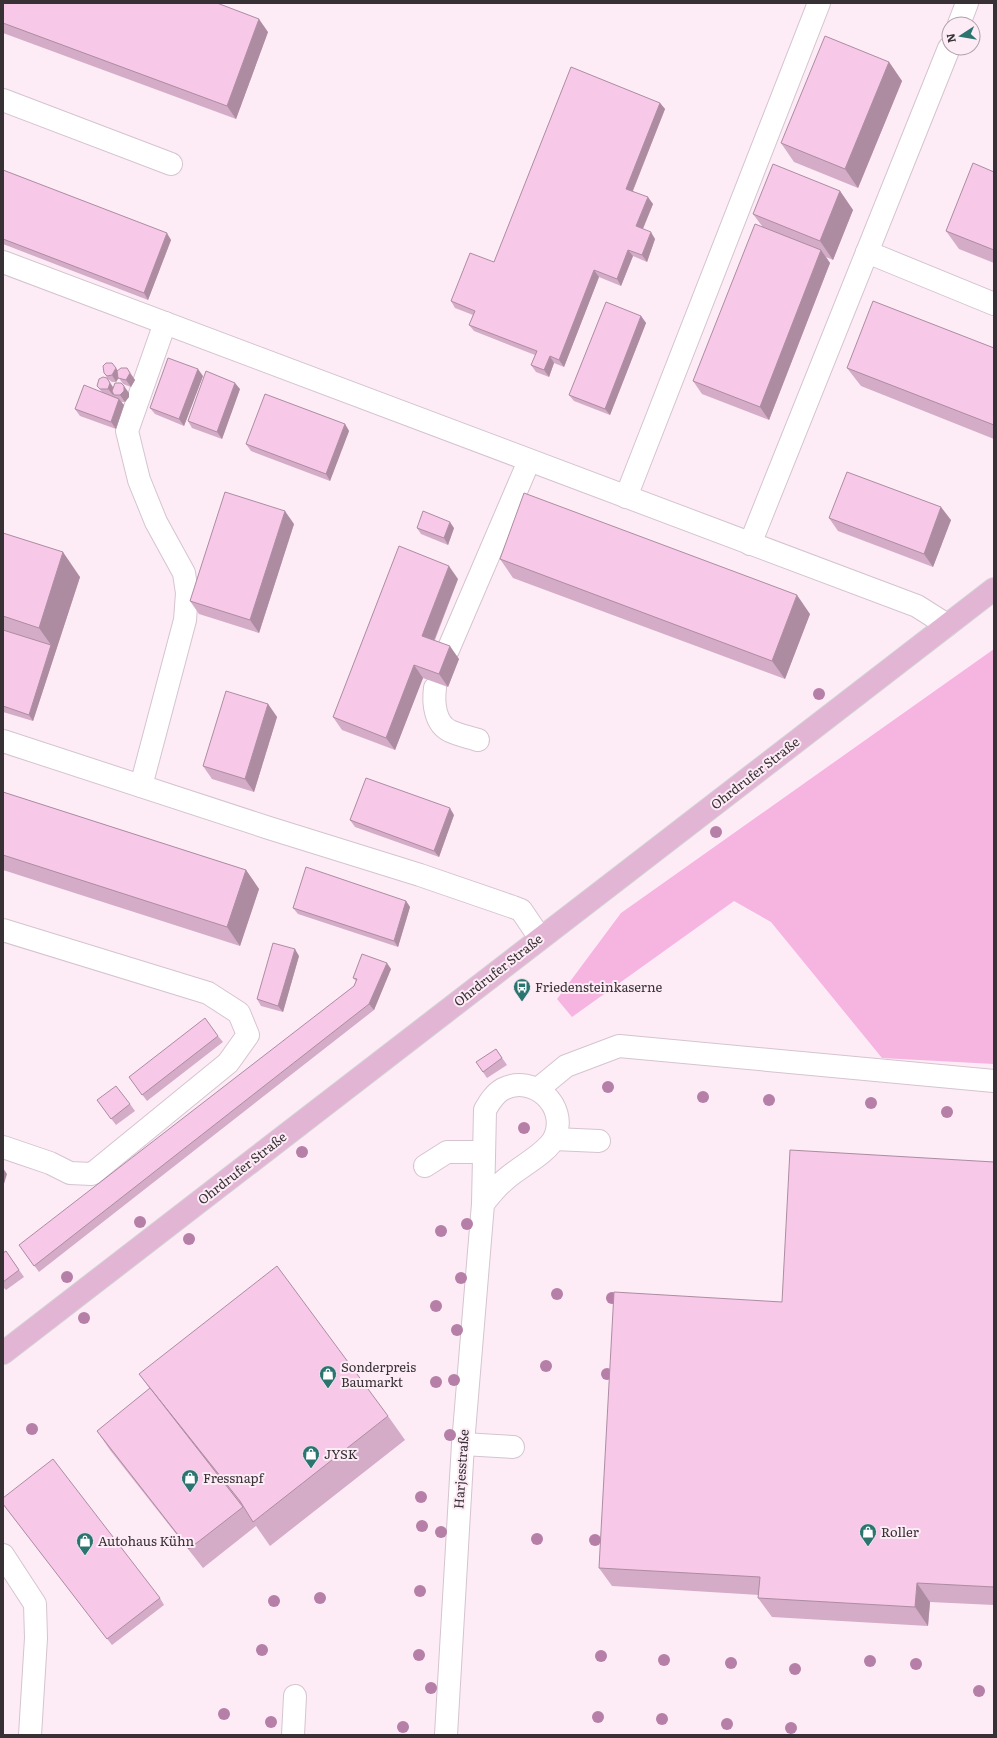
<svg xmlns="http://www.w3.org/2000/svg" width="997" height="1738" font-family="Literata,serif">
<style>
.green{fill:#f6b4e0}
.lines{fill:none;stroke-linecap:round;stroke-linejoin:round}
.minor-casing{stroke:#d5c4cf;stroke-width:24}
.major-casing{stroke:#d3d2d3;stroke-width:24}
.minor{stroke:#fff;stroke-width:22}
.major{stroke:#e2b5d4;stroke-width:22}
.tree{fill:#b67fa7}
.wall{fill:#d4acc7}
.shaded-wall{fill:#ad8ca2}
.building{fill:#f7c8e7;stroke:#ad8ca2}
.labels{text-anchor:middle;stroke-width:4;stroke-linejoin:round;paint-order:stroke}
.street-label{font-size:13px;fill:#373135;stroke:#fdecf6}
.poi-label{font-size:13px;fill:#373135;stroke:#fdecf6;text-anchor:start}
</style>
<rect width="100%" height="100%" fill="#fdecf6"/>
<path class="green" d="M 994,649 L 994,1064 L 882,1058 L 771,922 L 734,901 L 572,1017 L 557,999 L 621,913 Z"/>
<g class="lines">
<g class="minor-casing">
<g id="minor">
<path d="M 959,24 L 967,3"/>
<path d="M 3,100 L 171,164"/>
<path d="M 867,252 L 994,304"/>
<path d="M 3,262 L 917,606 L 947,625"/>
<path d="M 626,497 L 819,3"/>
<path d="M 750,544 L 949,48"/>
<path d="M 448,650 L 529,461"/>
<path d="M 435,688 C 433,703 435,724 450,731 C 458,735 469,737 478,740"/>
<path d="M 3,741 L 269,828 L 420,875 L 513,907 L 521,910 L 540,938"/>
<path d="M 141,786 L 185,620 L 187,593 L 184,573 L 156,522 L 139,480 L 127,431 L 165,323"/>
<path d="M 3,930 L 208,993 L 239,1013 L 248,1035 L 228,1063 L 92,1174 L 70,1173 L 50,1163 L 3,1147"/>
<path d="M 538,1089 L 566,1066 L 619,1046 L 994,1081"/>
<path d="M 554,1139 L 599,1141"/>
<path d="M 425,1166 L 447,1152 L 483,1152"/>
<path d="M 463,1444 L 513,1447"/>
<path d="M 3,1555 L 35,1604 L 36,1638 L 30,1735"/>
<path d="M 293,1735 L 295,1696"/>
<path d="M 446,1735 L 463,1444 L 483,1204 L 485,1110 C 489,1103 494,1094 503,1089 C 533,1074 568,1105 555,1137 C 548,1153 519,1167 506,1179 C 497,1186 490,1195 483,1204"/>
</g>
</g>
<g class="major-casing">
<path id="major" d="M 3,1353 L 994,589"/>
</g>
<use href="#minor" class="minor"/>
<use href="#major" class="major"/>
</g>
<g class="tree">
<circle cx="819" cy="694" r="6"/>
<circle cx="716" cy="832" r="6"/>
<circle cx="608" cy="1087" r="6"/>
<circle cx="703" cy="1097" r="6"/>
<circle cx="769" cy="1100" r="6"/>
<circle cx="871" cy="1103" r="6"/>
<circle cx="947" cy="1112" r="6"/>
<circle cx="524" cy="1128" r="6"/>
<circle cx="302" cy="1152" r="6"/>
<circle cx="140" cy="1222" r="6"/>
<circle cx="467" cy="1224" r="6"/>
<circle cx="441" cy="1231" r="6"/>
<circle cx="189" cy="1239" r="6"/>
<circle cx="67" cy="1277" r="6"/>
<circle cx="461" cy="1278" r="6"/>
<circle cx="557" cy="1294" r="6"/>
<circle cx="612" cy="1298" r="6"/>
<circle cx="436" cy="1306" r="6"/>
<circle cx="84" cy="1318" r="6"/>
<circle cx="457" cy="1330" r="6"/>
<circle cx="546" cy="1366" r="6"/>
<circle cx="607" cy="1374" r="6"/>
<circle cx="454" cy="1380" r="6"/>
<circle cx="436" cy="1382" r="6"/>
<circle cx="32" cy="1429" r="6"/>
<circle cx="450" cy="1435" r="6"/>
<circle cx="421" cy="1497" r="6"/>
<circle cx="422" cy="1526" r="6"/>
<circle cx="441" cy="1532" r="6"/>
<circle cx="537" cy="1539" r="6"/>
<circle cx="595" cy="1540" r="6"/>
<circle cx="420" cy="1591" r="6"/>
<circle cx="320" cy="1598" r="6"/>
<circle cx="274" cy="1601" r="6"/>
<circle cx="262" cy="1650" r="6"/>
<circle cx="419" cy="1655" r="6"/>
<circle cx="601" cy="1656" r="6"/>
<circle cx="664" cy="1660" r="6"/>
<circle cx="870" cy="1661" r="6"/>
<circle cx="731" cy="1663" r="6"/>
<circle cx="916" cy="1664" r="6"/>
<circle cx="795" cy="1669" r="6"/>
<circle cx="431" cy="1688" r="6"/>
<circle cx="979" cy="1691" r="6"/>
<circle cx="224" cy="1714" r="6"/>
<circle cx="598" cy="1717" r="6"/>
<circle cx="662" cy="1719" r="6"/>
<circle cx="271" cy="1722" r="6"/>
<circle cx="727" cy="1724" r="6"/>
<circle cx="403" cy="1727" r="6"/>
<circle cx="791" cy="1728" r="6"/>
</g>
<g class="wall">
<path d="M 3,3 L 268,32 L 236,119 L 3,33 Z"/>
<path d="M 889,62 L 902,81 L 858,188 L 794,162 L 781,143 Z"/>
<path d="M 660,103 L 665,109 L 633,191 L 653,204 L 643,229 L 655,239 L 647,262 L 633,256 L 621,286 L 599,277 L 564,367 L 554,363 L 549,377 L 536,372 L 531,365 L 535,355 L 474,331 L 469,325 L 473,315 L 455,308 L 451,301 L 494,262 Z"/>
<path d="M 3,170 L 171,240 L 148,300 L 3,244 Z"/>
<path d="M 994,172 L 994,263 L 959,249 L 946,231 Z"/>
<path d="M 840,191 L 853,210 L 833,260 L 826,257 L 830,263 L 769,420 L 702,394 L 693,381 L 762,226 L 753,214 Z"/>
<path d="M 641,316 L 646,323 L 610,415 L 574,401 L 569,395 Z"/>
<path d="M 994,348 L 994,439 L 861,386 L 847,368 Z"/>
<path d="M 112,363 L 118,371 L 127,368 L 135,380 L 131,387 L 123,384 L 119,378 L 116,382 L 112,382 L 108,379 L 104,373 Z"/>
<path d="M 203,376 L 184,426 L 155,414 L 150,408 Z"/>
<path d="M 97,386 L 113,387 L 129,393 L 129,397 L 125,402 L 121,402 L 124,405 L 116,429 L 80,416 L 75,409 L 102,392 Z"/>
<path d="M 240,389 L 222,439 L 192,428 L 188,421 Z"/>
<path d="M 345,424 L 349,431 L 330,481 L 251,451 L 246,444 Z"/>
<path d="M 829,518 L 951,520 L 933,567 L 838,531 Z"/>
<path d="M 294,524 L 259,633 L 199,614 L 190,601 Z"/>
<path d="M 417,528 L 454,528 L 448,545 L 421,534 Z"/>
<path d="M 3,533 L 80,577 L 33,721 L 3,712 Z"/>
<path d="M 500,559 L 810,614 L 785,679 L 513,578 Z"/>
<path d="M 458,579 L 435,640 L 459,659 L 448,687 L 423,678 L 395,750 L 342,730 L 333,717 Z"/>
<path d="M 268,704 L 277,717 L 254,792 L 212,779 L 203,766 Z"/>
<path d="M 3,792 L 246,870 L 259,889 L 240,946 L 3,870 Z"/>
<path d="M 454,815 L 439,857 L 355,827 L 350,820 Z"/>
<path d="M 406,901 L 410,907 L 398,947 L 298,914 L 293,908 Z"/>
<path d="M 299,956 L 283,1012 L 261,1006 L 257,999 Z"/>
<path d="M 391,969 L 374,1010 L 39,1272 L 24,1252 L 354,986 L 356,981 L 353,978 Z"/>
<path d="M 218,1036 L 223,1042 L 147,1101 L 129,1077 Z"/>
<path d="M 496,1049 L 507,1065 L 487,1078 L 476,1062 Z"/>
<path d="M 97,1100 L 130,1104 L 135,1111 L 116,1125 Z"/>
<path d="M 994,1162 L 994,1605 L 930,1602 L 928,1626 L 772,1617 L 758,1598 L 759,1595 L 612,1586 L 599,1568 L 782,1302 Z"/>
<path d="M 6,1251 L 24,1277 L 6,1290 L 3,1287 L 3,1253 Z"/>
<path d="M 139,1374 L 388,1416 L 405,1440 L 270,1546 L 256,1526 L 203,1568 L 110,1450 L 97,1431 L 150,1389 Z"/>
<path d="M 3,1504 L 160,1598 L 164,1605 L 112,1645 Z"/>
</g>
<g class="shaded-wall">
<path d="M 259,19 L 268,32 L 236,119 L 227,106 Z"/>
<path d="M 889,62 L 902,81 L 858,188 L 845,169 Z"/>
<path d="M 660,103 L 665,109 L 631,195 L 626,189 Z"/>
<path d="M 840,191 L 853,210 L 833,260 L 820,241 Z"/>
<path d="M 648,197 L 653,204 L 641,233 L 636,226 Z"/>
<path d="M 651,232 L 655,239 L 647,262 L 642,255 Z"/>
<path d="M 167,233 L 171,240 L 148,300 L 144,293 Z"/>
<path d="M 628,250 L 633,256 L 621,286 L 617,279 Z"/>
<path d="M 821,250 L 830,263 L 769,420 L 760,407 Z"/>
<path d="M 594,270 L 599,277 L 564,367 L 559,360 Z"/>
<path d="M 641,316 L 646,323 L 610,415 L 605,409 Z"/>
<path d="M 550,356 L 554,363 L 549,377 L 544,370 Z"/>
<path d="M 116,368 L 120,375 L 116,382 L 112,375 Z"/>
<path d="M 198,369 L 203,376 L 184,426 L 179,419 Z"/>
<path d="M 130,373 L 135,380 L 131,387 L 126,380 Z"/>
<path d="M 107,378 L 115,390 L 113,395 L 108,389 Z"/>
<path d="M 235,383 L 240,389 L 222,439 L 217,432 Z"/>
<path d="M 124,386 L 129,393 L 129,397 L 125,402 L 120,395 Z"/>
<path d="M 119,399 L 124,405 L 116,429 L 111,422 Z"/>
<path d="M 345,424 L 349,431 L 330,481 L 326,474 Z"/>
<path d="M 941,507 L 951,520 L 933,567 L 924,554 Z"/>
<path d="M 285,511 L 294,524 L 259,633 L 250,620 Z"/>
<path d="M 450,522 L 454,528 L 448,545 L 444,538 Z"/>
<path d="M 63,552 L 80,577 L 33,721 L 29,715 L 51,645 L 39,628 Z"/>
<path d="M 449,566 L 458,579 L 431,648 L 422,636 Z"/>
<path d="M 797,595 L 810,614 L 785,679 L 772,661 Z"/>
<path d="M 450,646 L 459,659 L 448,687 L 439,674 Z"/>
<path d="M 414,665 L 423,678 L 395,750 L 386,738 Z"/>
<path d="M 268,704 L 277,717 L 254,792 L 245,779 Z"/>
<path d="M 450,808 L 454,815 L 439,857 L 434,851 Z"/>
<path d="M 246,870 L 259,889 L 240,946 L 227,927 Z"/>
<path d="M 406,901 L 410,907 L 398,947 L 394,941 Z"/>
<path d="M 295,949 L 299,956 L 283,1012 L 278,1006 Z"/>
<path d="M 387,963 L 391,969 L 374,1010 L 369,1004 Z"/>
<path d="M 3,1168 L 7,1174 L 3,1187 Z"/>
<path d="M 917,1583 L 930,1602 L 928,1626 L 915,1607 Z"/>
</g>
<g class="building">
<path d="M 3,3 L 217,3 L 259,19 L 227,106 L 3,23 Z"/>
<path d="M 825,36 L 889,62 L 845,169 L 781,143 Z"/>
<path d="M 571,67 L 660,103 L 626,189 L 648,197 L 636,226 L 651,232 L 642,255 L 628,250 L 617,279 L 594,270 L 559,360 L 550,356 L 544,370 L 531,365 L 537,351 L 469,325 L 475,311 L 451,301 L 470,253 L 494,262 Z"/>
<path d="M 973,163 L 994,172 L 994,250 L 946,231 Z"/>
<path d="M 773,164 L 840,191 L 820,241 L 753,214 Z"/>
<path d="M 3,170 L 167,233 L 144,293 L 3,239 Z"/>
<path d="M 755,224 L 821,250 L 760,407 L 693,381 Z"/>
<path d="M 873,301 L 994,348 L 994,425 L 847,368 Z"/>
<path d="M 606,302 L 641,316 L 605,409 L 569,395 Z"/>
<path d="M 168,358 L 198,369 L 179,419 L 150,408 Z"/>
<path d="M 106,363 L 112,363 L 116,368 L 112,375 L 107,376 L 104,373 L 103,366 Z"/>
<path d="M 121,368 L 127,368 L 130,373 L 126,380 L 118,378 L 117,371 Z"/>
<path d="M 206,371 L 235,383 L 217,432 L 188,421 Z"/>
<path d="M 103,377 L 107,378 L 110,383 L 108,389 L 100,389 L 97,386 L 99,379 Z"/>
<path d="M 115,383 L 121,383 L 124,386 L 124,391 L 120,395 L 114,395 L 112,391 Z"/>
<path d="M 84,385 L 119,399 L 111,422 L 75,409 Z"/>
<path d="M 265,394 L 345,424 L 326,474 L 246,444 Z"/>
<path d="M 847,472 L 941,507 L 924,554 L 829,518 Z"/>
<path d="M 225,492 L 285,511 L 250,620 L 190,601 Z"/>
<path d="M 524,493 L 797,595 L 772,661 L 500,559 Z"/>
<path d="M 423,511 L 450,522 L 444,538 L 417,528 Z"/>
<path d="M 3,533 L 63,552 L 39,628 L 3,616 Z"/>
<path d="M 399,546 L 449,566 L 422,636 L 450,646 L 439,674 L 414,665 L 386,738 L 333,717 Z"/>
<path d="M 3,630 L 51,645 L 29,715 L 3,706 Z"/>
<path d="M 226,691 L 268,704 L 245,779 L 203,766 Z"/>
<path d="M 366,778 L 450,808 L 434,851 L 350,820 Z"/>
<path d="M 3,792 L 246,870 L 227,927 L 3,855 Z"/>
<path d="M 306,867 L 406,901 L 394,941 L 293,908 Z"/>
<path d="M 273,943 L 295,949 L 278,1006 L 257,999 Z"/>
<path d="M 362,954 L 387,963 L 369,1004 L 34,1266 L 19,1245 L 354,986 L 357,979 L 353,978 Z"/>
<path d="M 205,1018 L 218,1036 L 142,1095 L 129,1077 Z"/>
<path d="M 496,1049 L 502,1058 L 483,1072 L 476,1062 Z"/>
<path d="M 116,1086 L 130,1104 L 111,1119 L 97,1100 Z"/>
<path d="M 790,1150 L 994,1162 L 994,1587 L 917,1583 L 915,1607 L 758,1598 L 760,1577 L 599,1568 L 614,1292 L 782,1302 Z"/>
<path d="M 6,1251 L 19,1270 L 3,1282 L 3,1253 Z"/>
<path d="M 277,1266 L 388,1416 L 253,1522 L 240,1501 L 139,1374 Z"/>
<path d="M 150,1388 L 243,1507 L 189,1549 L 97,1431 Z"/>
<path d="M 53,1459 L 160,1598 L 107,1639 L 3,1504 L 3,1498 Z"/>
</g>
<defs>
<g id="bus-pin" transform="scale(0.9)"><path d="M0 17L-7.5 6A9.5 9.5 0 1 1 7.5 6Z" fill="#2b746f" stroke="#fdecf6"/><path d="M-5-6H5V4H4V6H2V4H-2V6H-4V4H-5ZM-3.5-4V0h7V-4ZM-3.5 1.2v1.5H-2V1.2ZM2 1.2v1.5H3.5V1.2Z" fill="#fff"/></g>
<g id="shop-pin" transform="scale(0.9)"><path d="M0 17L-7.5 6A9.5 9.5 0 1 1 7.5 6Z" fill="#2b746f" stroke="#fdecf6"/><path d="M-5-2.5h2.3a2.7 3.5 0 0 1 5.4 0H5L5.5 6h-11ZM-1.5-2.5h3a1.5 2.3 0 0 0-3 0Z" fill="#fff"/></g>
</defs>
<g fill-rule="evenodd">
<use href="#bus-pin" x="522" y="987"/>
<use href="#shop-pin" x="328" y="1374"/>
<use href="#shop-pin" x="311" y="1454"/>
<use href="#shop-pin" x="190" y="1478"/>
<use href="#shop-pin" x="868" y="1532"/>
<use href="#shop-pin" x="85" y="1541"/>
</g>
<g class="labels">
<g class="street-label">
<text transform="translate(755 773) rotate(-38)" y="5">Ohrdrufer Straße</text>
<text transform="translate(498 970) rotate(-38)" y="5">Ohrdrufer Straße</text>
<text transform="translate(242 1168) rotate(-38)" y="5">Ohrdrufer Straße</text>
<text transform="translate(461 1469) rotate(-86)" y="5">Harjesstraße</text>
</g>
<g class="poi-label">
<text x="535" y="992">Friedensteinkaserne</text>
<text x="341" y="1372">Sonderpreis<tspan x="341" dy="15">Baumarkt</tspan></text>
<text x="324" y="1459">JYSK</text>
<text x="203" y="1483">Fressnapf</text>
<text x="881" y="1537">Roller</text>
<text x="98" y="1546">Autohaus Kühn</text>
</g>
</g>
<rect width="997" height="1738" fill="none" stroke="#373135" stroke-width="8"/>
<g transform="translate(961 36) rotate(258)"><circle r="19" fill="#fdecf6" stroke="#aea1a9"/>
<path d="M0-3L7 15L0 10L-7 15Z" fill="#2b746f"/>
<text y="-6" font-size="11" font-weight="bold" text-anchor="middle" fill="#373135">N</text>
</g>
</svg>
